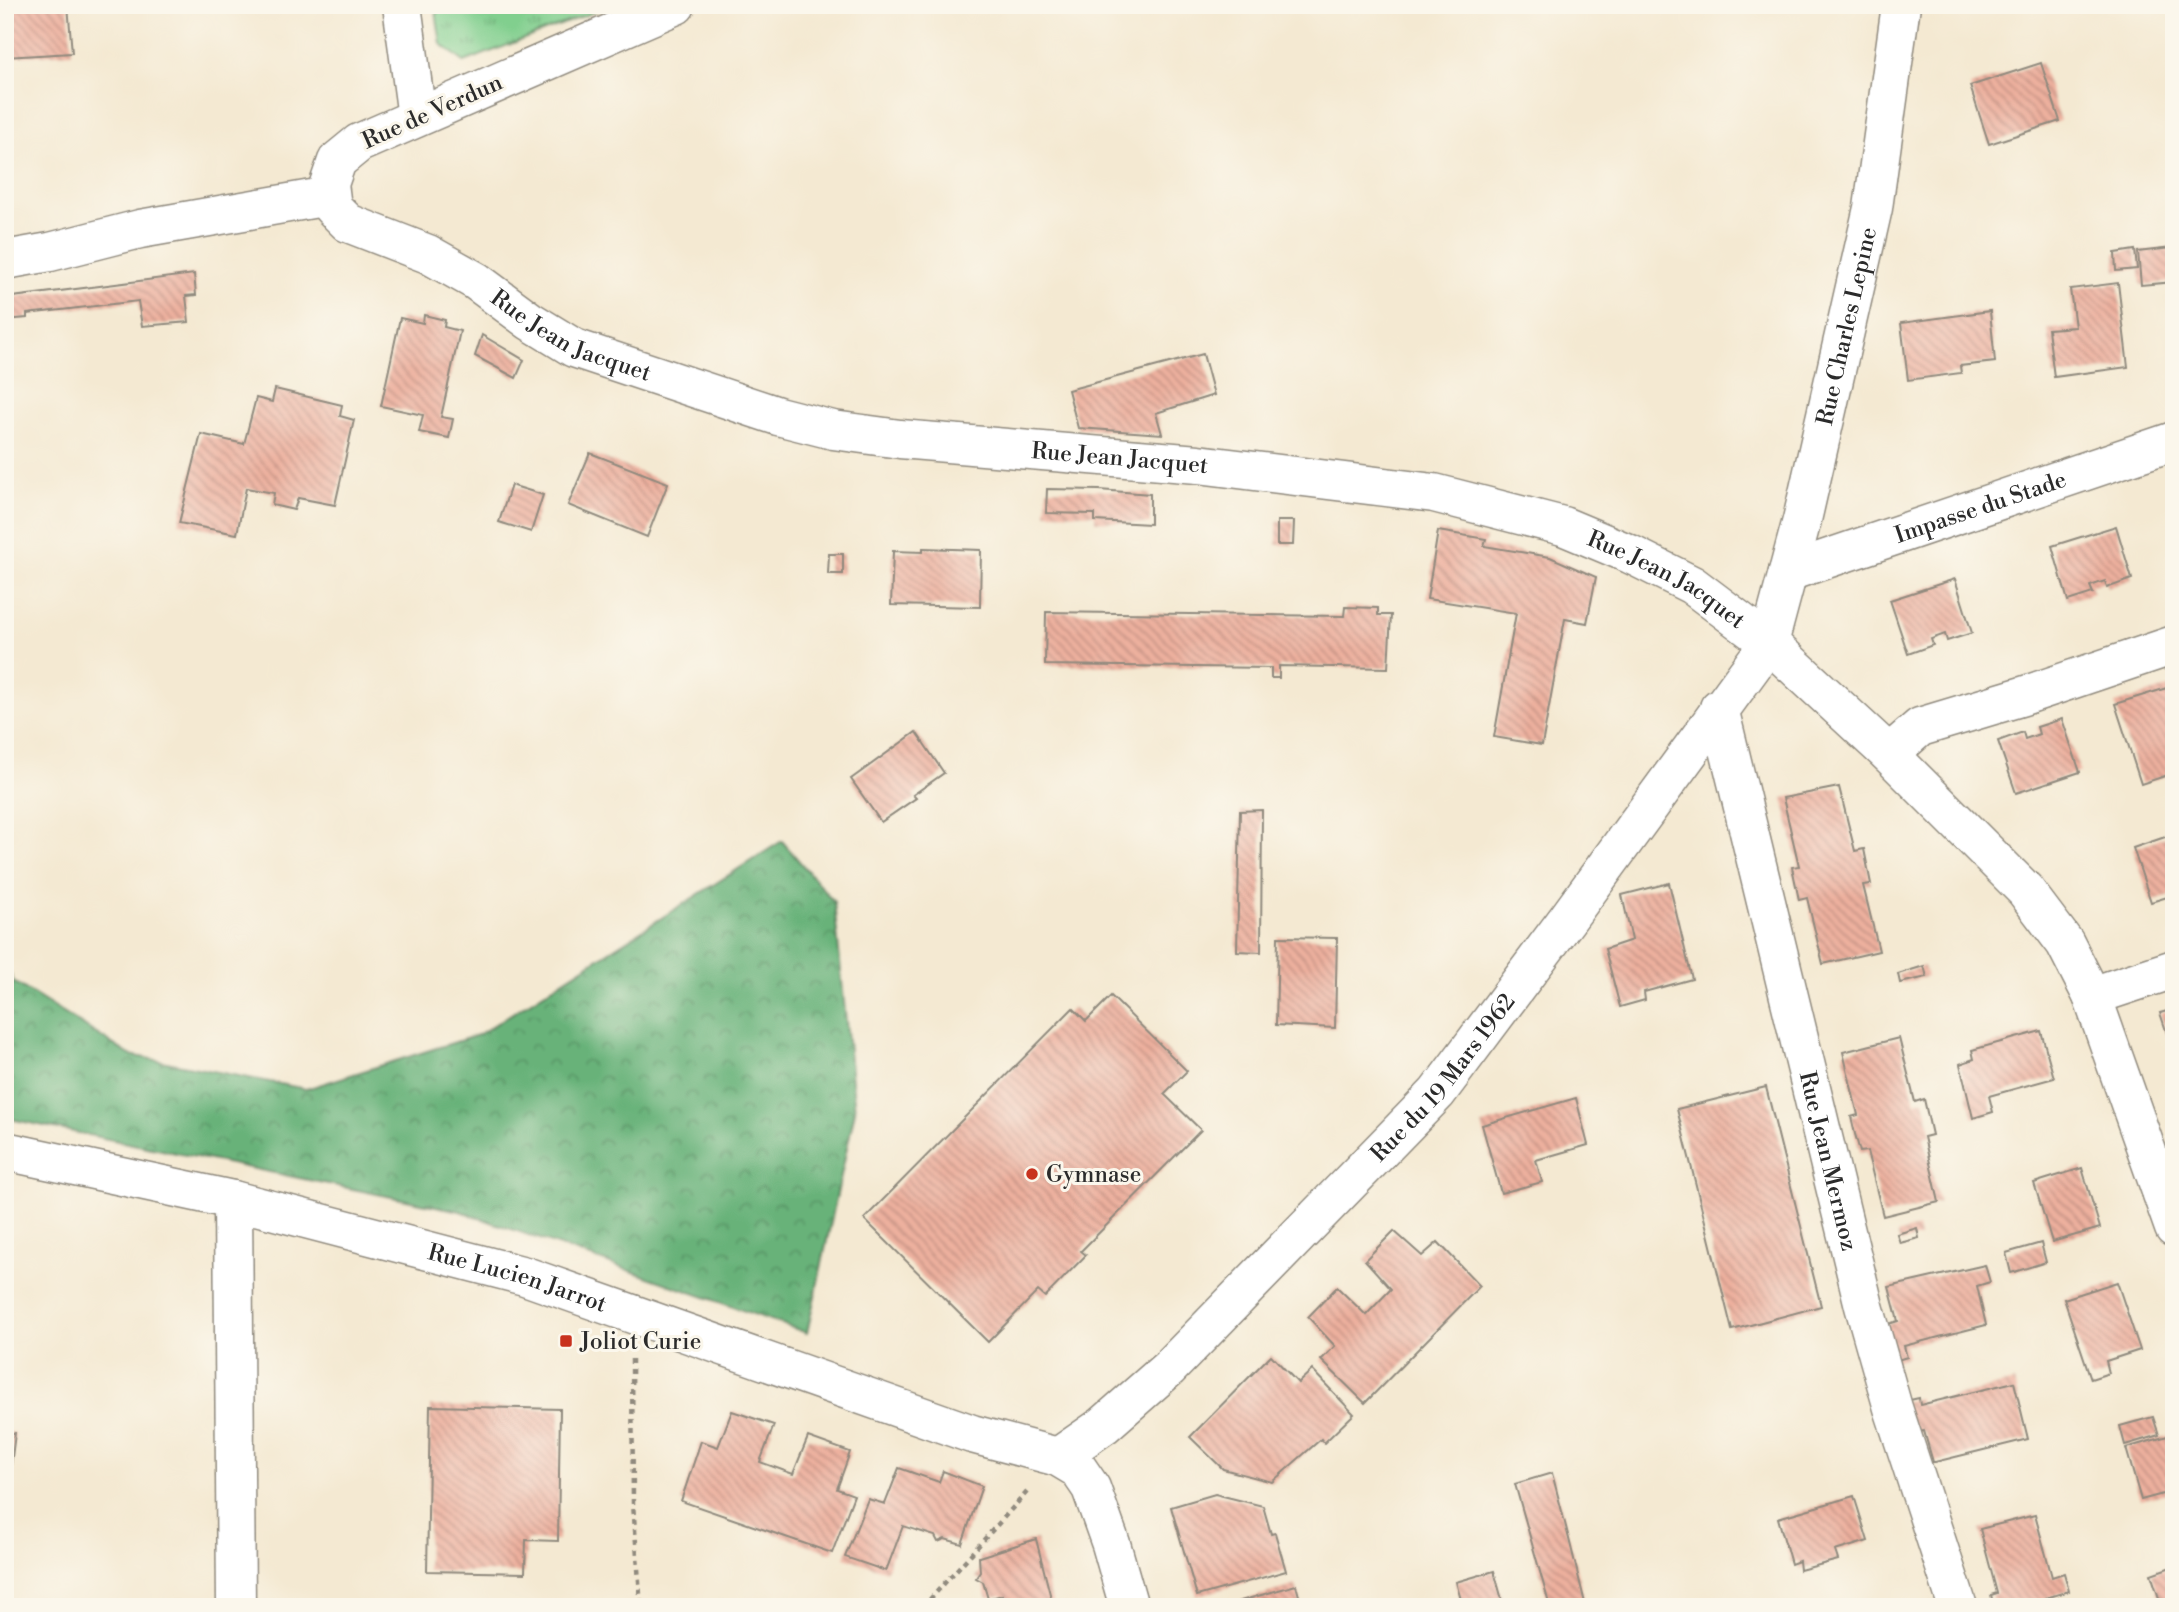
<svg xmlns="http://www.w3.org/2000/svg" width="2179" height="1612" font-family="'Libre Bodoni',serif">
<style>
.grass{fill:url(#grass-tufts);stroke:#567d5c;stroke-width:2}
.forest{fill:url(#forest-crowns);stroke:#4a6e52;stroke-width:2}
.building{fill:url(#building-back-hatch)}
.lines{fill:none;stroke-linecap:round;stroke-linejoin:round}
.minor-casing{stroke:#908a7e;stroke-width:41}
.path{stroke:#908a7e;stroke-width:4.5;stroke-dasharray:5 5;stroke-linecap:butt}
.minor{stroke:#fff;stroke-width:38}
.poi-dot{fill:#c8321e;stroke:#fbf7ec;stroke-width:2.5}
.labels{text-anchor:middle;stroke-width:6;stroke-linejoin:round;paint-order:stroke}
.street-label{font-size:23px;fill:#2b2b2b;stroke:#fbf7ec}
.poi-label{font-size:23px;fill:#2b2b2b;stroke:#fbf7ec;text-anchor:start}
</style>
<defs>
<pattern id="grass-tufts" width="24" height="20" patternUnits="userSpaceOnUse" patternTransform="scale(1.75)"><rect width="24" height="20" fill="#81cf8e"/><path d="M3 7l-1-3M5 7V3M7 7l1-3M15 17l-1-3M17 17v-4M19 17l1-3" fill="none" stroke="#6aa874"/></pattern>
<pattern id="forest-crowns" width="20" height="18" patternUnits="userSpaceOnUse" patternTransform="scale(1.75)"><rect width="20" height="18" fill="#68b279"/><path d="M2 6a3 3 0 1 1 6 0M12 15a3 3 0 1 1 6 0" fill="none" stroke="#569163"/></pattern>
<pattern id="building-back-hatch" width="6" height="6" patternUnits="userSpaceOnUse" patternTransform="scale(1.75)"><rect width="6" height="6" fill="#edb09e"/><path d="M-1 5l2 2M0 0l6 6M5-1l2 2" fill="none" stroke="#c08f81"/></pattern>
</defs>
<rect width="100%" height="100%" fill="#fbf7ec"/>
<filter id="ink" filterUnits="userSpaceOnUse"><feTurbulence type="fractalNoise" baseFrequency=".0143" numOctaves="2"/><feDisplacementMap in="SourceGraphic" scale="14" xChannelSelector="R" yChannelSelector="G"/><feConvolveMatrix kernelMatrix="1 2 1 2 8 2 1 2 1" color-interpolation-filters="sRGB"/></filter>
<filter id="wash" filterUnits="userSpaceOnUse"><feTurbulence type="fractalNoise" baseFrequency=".00686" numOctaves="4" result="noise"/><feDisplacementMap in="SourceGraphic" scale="28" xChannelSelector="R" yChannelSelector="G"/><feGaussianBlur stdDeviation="1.57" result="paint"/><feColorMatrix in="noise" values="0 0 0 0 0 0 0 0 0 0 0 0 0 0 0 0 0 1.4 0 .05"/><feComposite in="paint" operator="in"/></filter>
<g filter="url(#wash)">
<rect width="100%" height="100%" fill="#f4e9d2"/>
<path class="grass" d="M 435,5 L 612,5 L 464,62 L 441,44 Z"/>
<path class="forest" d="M 782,841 L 834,902 L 855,1111 L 807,1333 L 460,1211 L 5,1118 L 5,965 L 14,982 L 130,1055 L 306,1089 L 478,1035 Z"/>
<g id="blocks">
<g class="building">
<path d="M 5,5 L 68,5 L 72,53 L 5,57 Z"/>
<path d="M 2041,63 L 2060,121 L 1989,144 L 1970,86 Z"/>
<path d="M 2171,248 L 2174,282 L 2141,285 L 2138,252 Z"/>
<path d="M 2135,250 L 2137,269 L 2116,271 L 2115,253 Z"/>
<path d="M 194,274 L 196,295 L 186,296 L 189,322 L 142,326 L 138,301 L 27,314 L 27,318 L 5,320 L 5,298 Z"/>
<path d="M 2118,283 L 2128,367 L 2054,377 L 2048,329 L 2075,327 L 2070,289 Z"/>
<path d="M 1990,311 L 1995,362 L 1960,366 L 1961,373 L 1908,380 L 1901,323 Z"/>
<path d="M 424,315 L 445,320 L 444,327 L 460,331 L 441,417 L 453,419 L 449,438 L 419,432 L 423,415 L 381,406 L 400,318 L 423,323 Z"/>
<path d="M 482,335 L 524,360 L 516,378 L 475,356 Z"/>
<path d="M 1203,354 L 1214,395 L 1156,413 L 1162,434 L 1078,428 L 1068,390 Z"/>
<path d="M 275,389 L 342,405 L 340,416 L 354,420 L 335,505 L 298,498 L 294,510 L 272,505 L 274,493 L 246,488 L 237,534 L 179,523 L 201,434 L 244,444 L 256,398 L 272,402 Z"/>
<path d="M 590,453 L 668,483 L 647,537 L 568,505 Z"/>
<path d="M 511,485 L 543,495 L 531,532 L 499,522 Z"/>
<path d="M 1047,489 L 1099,490 L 1150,494 L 1150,524 L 1095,521 L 1095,514 L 1046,513 Z"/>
<path d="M 1277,521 L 1294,521 L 1293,545 L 1277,545 Z"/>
<path d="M 2116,526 L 2132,579 L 2107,588 L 2105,581 L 2090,586 L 2093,593 L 2068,601 L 2052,546 Z"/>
<path d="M 1438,531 L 1486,539 L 1484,546 L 1550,557 L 1596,577 L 1587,623 L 1565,619 L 1542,745 L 1494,737 L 1516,613 L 1427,599 Z"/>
<path d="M 923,548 L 981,550 L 980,607 L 891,605 L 893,551 L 923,552 Z"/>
<path d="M 829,554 L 843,554 L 843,574 L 828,574 Z"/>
<path d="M 1955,579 L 1972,633 L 1947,641 L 1945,634 L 1931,639 L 1933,645 L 1908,654 L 1890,600 Z"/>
<path d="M 1345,607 L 1378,608 L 1378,615 L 1391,615 L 1388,668 L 1279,666 L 1279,678 L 1271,678 L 1271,668 L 1045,665 L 1046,612 L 1344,616 Z"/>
<path d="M 2170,687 L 2174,698 L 2174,773 L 2141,784 L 2115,704 Z"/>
<path d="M 2062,719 L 2080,772 L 2016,793 L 1998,741 L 2023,732 L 2025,739 L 2039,734 L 2037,727 Z"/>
<path d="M 916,732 L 944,773 L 913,795 L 916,798 L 881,822 L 851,779 Z"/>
<path d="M 1839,787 L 1855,851 L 1864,849 L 1871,884 L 1863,885 L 1879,951 L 1823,964 L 1807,898 L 1799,900 L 1792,867 L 1799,866 L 1783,798 Z"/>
<path d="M 1262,810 L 1261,952 L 1237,951 L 1240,811 Z"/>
<path d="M 2174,834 L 2174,895 L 2151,902 L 2133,848 Z"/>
<path d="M 1669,883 L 1692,979 L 1644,992 L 1645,1000 L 1620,1007 L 1605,949 L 1632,940 L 1622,895 Z"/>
<path d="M 1278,937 L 1337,938 L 1335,1028 L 1276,1025 Z"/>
<path d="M 1924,966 L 1927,977 L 1900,983 L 1898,974 Z"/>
<path d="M 1111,996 L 1187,1071 L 1164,1094 L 1201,1130 L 1081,1251 L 1086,1255 L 1045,1297 L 1038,1291 L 988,1342 L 864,1219 L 1073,1008 L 1086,1021 Z"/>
<path d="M 2174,1009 L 2174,1051 L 2173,1051 L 2160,1013 Z"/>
<path d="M 2041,1031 L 2054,1078 L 1989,1096 L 1993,1112 L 1973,1118 L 1960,1064 L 1974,1059 L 1972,1050 Z"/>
<path d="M 1899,1038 L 1915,1102 L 1924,1099 L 1932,1135 L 1924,1137 L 1939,1202 L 1883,1216 L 1867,1151 L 1860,1152 L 1855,1134 L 1851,1117 L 1858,1115 L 1843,1052 Z"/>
<path d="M 1766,1087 L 1821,1306 L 1732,1330 L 1677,1109 Z"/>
<path d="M 1576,1098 L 1588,1145 L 1536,1160 L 1542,1182 L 1501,1193 L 1482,1125 Z"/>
<path d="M 2082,1168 L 2100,1228 L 2052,1242 L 2034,1183 Z"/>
<path d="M 1917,1228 L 1919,1238 L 1900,1243 L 1897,1234 Z"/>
<path d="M 1394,1231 L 1422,1256 L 1438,1242 L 1480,1286 L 1365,1403 L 1321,1360 L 1335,1346 L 1308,1317 L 1337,1287 L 1366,1315 L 1391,1289 L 1365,1260 Z"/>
<path d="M 2041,1243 L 2046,1262 L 2011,1273 L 2006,1253 Z"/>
<path d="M 1985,1265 L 1990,1282 L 1977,1286 L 1986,1325 L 1904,1346 L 1907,1357 L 1891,1362 L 1882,1326 L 1898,1321 L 1889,1287 Z"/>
<path d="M 2117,1282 L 2140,1350 L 2106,1361 L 2109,1373 L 2091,1379 L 2064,1299 Z"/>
<path d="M 1271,1355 L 1298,1383 L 1312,1370 L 1354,1414 L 1324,1443 L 1321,1439 L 1272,1482 L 1223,1469 L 1190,1437 Z"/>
<path d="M 2014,1382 L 2028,1439 L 1935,1462 L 1933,1462 L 1924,1431 L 1909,1434 L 1901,1402 L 1919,1398 L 1920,1405 Z"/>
<path d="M 430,1406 L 560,1409 L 558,1541 L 526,1540 L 525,1573 L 427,1571 Z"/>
<path d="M 732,1411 L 774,1425 L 760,1462 L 793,1474 L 808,1437 L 850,1452 L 837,1489 L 854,1495 L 832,1553 L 681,1501 L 701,1441 L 718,1447 Z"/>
<path d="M 2153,1417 L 2159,1435 L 2125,1445 L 2120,1426 Z"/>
<path d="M 5,1432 L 15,1433 L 9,1482 L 5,1482 Z"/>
<path d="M 2171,1435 L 2174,1443 L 2174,1491 L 2141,1500 L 2126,1448 Z"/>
<path d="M 899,1468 L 939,1482 L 943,1471 L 982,1486 L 962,1544 L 945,1539 L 938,1542 L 935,1536 L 903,1526 L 886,1571 L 845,1557 L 868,1499 L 885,1504 Z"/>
<path d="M 1552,1473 L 1566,1527 L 1586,1607 L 1550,1607 L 1515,1484 Z"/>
<path d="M 1215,1494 L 1263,1506 L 1271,1534 L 1275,1533 L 1286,1571 L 1197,1596 L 1171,1507 Z"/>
<path d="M 1854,1496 L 1868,1541 L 1835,1551 L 1838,1560 L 1800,1570 L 1799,1561 L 1791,1564 L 1778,1518 Z"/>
<path d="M 2035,1515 L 2052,1577 L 2064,1573 L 2069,1591 L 2046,1598 L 2048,1607 L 1994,1607 L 1991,1595 L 1997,1593 L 1980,1529 Z"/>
<path d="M 1036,1539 L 1052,1602 L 1037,1607 L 1006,1607 L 1002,1595 L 988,1599 L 983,1582 L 976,1578 L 980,1572 L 979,1557 Z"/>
<path d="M 2174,1566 L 2174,1607 L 2162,1607 L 2151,1574 Z"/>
<path d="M 1494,1571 L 1504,1607 L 1463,1607 L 1456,1582 Z"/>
<path d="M 1296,1585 L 1302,1607 L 1238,1607 L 1237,1602 Z"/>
</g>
</g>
</g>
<g filter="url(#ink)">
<use href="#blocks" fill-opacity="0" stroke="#908a7e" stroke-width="2"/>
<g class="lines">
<g class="minor-casing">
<g id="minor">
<path d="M 402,5 L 417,117"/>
<path id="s1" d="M 676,5 L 359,143 L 337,161 L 329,184 L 332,207 L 348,223 L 428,254 L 476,281 L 530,321 L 574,348 L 778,416 L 833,430 L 900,439 L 1198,464 L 1434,493 L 1563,526 L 1630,554 L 1692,585 L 1769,643 L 1889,754 L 2025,890 L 2065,943 L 2092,996 L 2174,1228"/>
<path d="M 5,260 L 50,252 L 140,229 L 329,196"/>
<path id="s2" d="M 1788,572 L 2174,441"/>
<path id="s3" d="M 1719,708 L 1864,1306 L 1893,1408 L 1958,1607"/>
<path d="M 1889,754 L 1920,727 L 2023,696 L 2174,645"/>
<path d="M 2092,996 L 2174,969"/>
<path id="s4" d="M 5,1151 L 233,1200 L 525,1276 L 972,1434 L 1058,1457 L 1078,1469 L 1091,1488 L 1111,1544 L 1129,1607"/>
<path d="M 233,1200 L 236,1607"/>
<path id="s5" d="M 1058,1457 L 1104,1425 L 1169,1368 L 1437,1093 L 1568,918 L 1769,643 L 1802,520 L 1873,208 L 1901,5"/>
</g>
</g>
<g class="path">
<path d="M 632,1359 L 633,1504 L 641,1607"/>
<path d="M 923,1607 L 1027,1492"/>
</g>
<use href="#minor" class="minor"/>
</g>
</g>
<g class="poi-dot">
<circle cx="1032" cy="1174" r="7"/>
<rect x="559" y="1334" width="14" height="14" rx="3.5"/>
</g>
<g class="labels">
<g class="street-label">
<text transform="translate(432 111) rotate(-24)" y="8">Rue de Verdun</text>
<text dy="8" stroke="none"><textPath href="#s5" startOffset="1412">Rue Charles Lepine</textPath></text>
<text dy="8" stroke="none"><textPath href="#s1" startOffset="696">Rue Jean Jacquet</textPath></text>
<text dy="8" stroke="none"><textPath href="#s1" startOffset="1264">Rue Jean Jacquet</textPath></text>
<text dy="8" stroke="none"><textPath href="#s2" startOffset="203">Impasse du Stade</textPath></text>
<text dy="8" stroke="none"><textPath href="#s1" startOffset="1830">Rue Jean Jacquet</textPath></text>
<text dy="8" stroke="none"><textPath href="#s5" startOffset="542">Rue du 19 Mars 1962</textPath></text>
<text dy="8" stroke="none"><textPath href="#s3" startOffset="466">Rue Jean Mermoz</textPath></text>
<text dy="8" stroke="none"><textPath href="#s4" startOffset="528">Rue Lucien Jarrot</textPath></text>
</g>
<g class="poi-label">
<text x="1046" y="1182">Gymnase</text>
<text x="580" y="1349">Joliot Curie</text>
</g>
</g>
<rect width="2179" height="1612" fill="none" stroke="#fbf7ec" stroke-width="28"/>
</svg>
